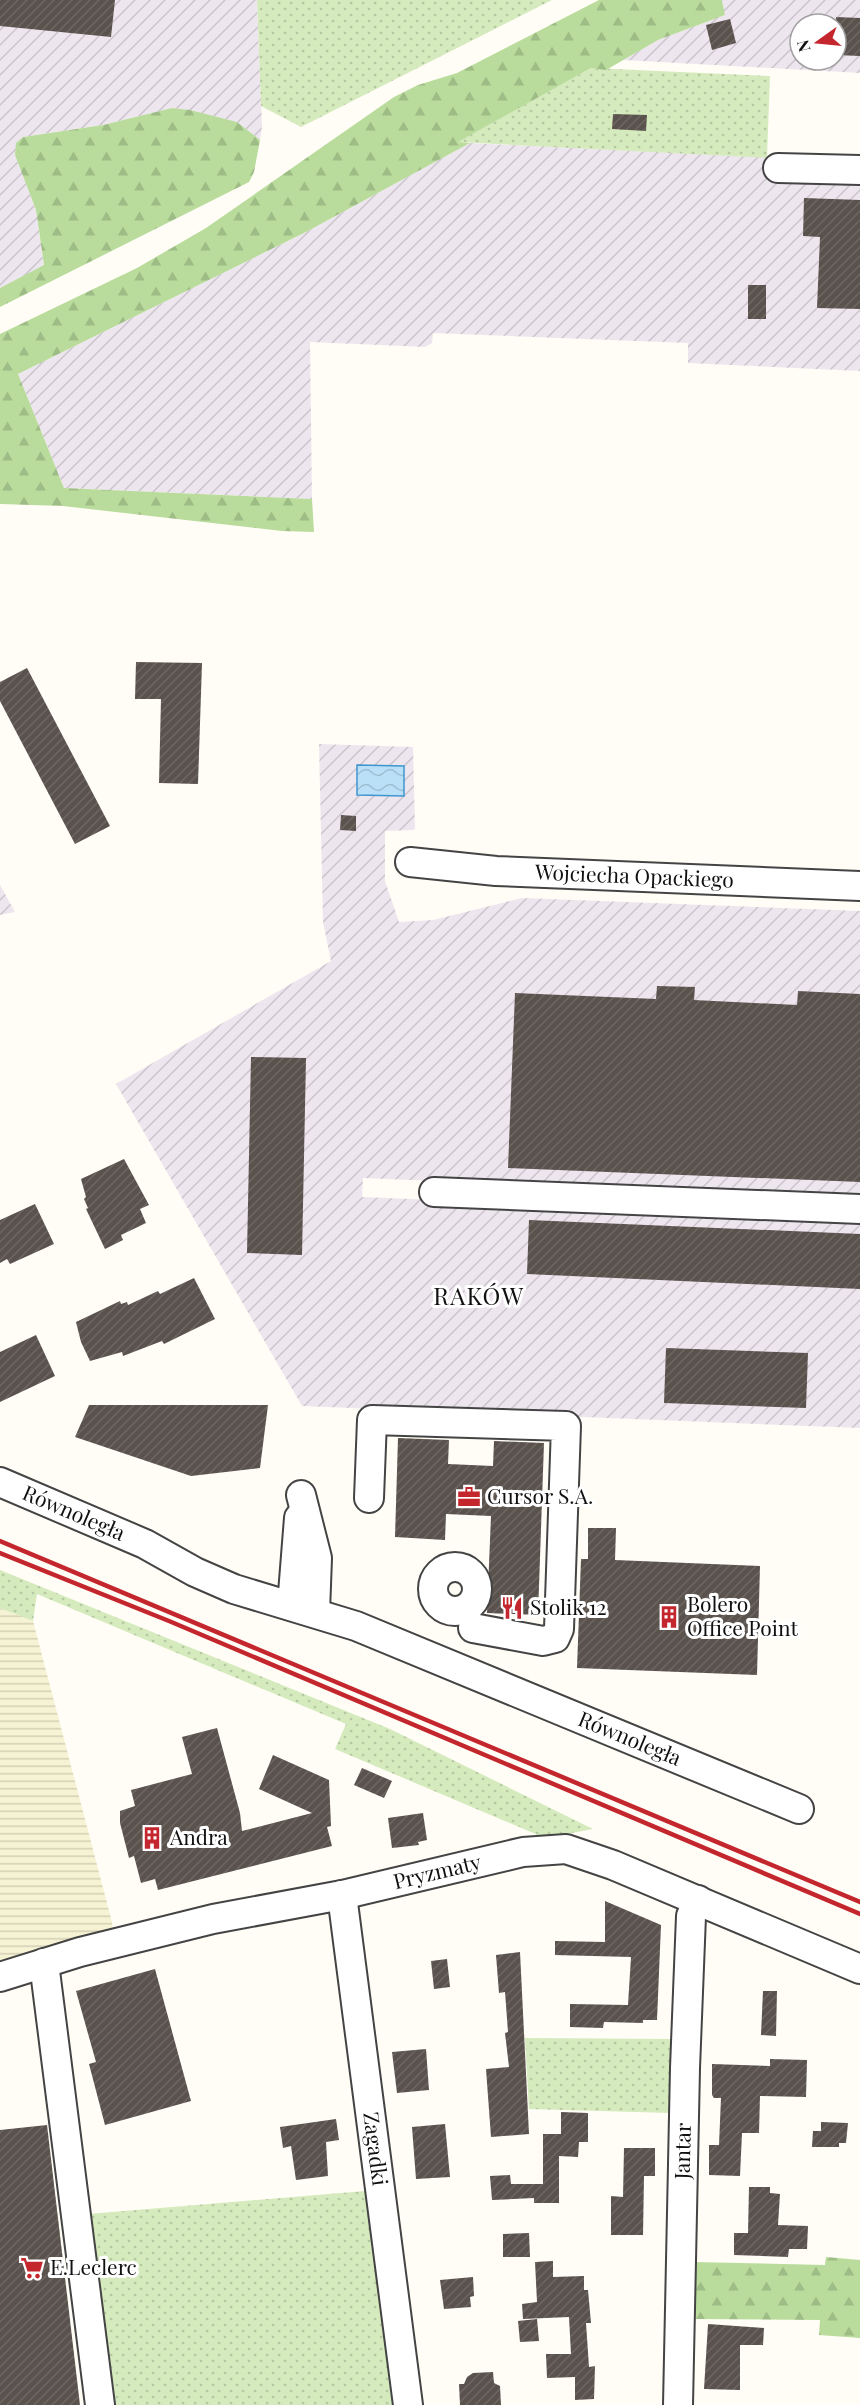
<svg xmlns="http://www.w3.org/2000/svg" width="860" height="2405" font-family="'Playfair Display',serif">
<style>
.industrial{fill:url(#industrial-furrows);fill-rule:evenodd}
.farmland{fill:url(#farmland-rules)}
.grass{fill:url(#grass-dots)}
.forest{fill:url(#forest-firs)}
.water{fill:url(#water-waves);stroke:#3f96cf;stroke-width:1.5}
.building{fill:url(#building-hatch)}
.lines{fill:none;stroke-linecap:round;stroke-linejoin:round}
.minor-casing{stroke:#444;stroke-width:32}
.minor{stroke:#fff;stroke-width:28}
.rail{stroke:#c4262e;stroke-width:4.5}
.labels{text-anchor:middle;stroke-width:6;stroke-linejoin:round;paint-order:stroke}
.street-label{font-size:21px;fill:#111;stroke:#fff}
.poi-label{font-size:21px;fill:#111;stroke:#fff;text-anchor:start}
.quarter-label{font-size:24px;letter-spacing:1.5px;fill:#111;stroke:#fff}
</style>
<defs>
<pattern id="industrial-furrows" width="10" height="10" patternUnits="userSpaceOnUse" patternTransform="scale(1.5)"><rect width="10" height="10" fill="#eee6ef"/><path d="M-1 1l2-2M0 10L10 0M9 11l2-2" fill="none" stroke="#cbc4cc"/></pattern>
<pattern id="farmland-rules" width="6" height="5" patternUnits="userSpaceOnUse" patternTransform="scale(1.5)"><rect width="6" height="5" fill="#f6f3d4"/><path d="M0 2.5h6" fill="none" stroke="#d2cfb5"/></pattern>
<pattern id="grass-dots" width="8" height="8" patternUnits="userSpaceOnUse" patternTransform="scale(1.5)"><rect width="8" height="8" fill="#d5ebbd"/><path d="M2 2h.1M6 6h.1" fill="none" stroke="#b6c8a1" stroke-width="1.8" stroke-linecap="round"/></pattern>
<pattern id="forest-firs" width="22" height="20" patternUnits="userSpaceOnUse" patternTransform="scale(1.5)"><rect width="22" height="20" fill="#b9dc9c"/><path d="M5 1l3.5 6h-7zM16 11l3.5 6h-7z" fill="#9ebc85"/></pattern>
<pattern id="water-waves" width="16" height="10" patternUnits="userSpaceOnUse" patternTransform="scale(1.5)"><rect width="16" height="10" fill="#b9e0f7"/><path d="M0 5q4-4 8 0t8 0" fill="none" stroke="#9ebfd3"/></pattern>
<pattern id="building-hatch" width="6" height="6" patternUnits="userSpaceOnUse" patternTransform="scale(1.5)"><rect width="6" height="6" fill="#5a524d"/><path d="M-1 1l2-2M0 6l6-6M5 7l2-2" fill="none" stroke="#6d6662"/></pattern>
</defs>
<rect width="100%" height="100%" fill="#fffdf5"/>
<g class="industrial">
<path d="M 0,0 L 257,0 L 262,127 L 260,140 L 237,122 L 173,108 L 103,125 L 23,137 L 15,155 L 36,210 L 44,266 L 0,288 Z"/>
<path d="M 722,0 L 860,0 L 860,73 L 623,60 L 658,40 L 725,15 ZM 800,24 L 836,24 L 836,60 L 800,60 Z"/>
<path d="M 470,143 L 860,162 L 860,371 L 688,363 L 688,343 L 433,333 L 432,343 L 425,347 L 310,342 L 312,499 L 64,488 L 18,374 L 306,232 Z"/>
<path d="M 319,744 L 413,747 L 415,828 L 414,830 L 385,831 L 385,881 L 399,922 L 433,920 L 522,898 L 860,911 L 860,1199 L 363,1178 L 362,1197 L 860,1217 L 860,1428 L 302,1406 L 116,1084 L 331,961 L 323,922 Z"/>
<path d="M 0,885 L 15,912 L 0,915 Z"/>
</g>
<path class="farmland" d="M 0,1608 L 33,1621 L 112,1922 L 113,1933 L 0,1970 Z"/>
<g class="grass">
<path d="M 257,0 L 552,0 L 301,127 L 261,106 Z"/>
<path d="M 591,68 L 770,76 L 767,158 L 457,142 Z"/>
<path d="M 0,1570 L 390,1729 L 593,1829 L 545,1838 L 335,1749 L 346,1724 L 37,1594 L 33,1621 L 0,1608 Z"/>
<path d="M 525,2038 L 672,2039 L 671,2113 L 529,2109 Z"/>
<path d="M 365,2191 L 393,2405 L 109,2405 L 88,2214 Z"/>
</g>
<g class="forest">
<path d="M 599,0 L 722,0 L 725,15 L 658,40 L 606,70 L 591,68 L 458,142 L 470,143 L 306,232 L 18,374 L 64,488 L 312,499 L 314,532 L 282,531 L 63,506 L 0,504 L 0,334 L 137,268 L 206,228 L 394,97 L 418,85 L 457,73 Z"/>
<path d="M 172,108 L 190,110 L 237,122 L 260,140 L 254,172 L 249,182 L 0,307 L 0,288 L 44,265 L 36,210 L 15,155 L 16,143 L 23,137 L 103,125 Z"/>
<path d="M 826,2257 L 860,2260 L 860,2338 L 819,2335 L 820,2320 L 692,2319 L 693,2262 L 825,2265 Z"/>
</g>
<path class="water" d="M 357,765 L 404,766 L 404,796 L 357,795 Z"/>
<g class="building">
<path d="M 0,0 L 115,0 L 111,37 L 0,26 Z"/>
<path d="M 836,17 L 860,18 L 860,56 L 836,55 Z"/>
<path d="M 730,19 L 736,43 L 712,50 L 706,25 Z"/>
<path d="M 613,114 L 647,115 L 646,131 L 612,129 Z"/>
<path d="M 804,198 L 860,200 L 860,309 L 817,308 L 820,237 L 803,236 Z"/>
<rect x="748" y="285" width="18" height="34"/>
<path d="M 136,662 L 202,663 L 198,784 L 159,783 L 161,699 L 135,699 Z"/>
<path d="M 27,668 L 110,826 L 75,844 L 0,701 L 0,682 Z"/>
<path d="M 341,815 L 356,816 L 356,831 L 340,830 Z"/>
<path d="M 657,986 L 695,987 L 694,1000 L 797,1005 L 798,991 L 860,994 L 860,1182 L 508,1168 L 515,993 L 656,999 Z"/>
<path d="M 251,1057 L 306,1058 L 302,1255 L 247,1253 Z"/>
<path d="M 124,1159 L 149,1205 L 140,1209 L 146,1223 L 121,1235 L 123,1240 L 105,1249 L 86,1209 L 88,1208 L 84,1199 L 86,1197 L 81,1179 Z"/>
<path d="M 35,1204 L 54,1244 L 10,1264 L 7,1259 L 0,1263 L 0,1220 Z"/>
<path d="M 529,1220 L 860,1234 L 860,1289 L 527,1274 Z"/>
<path d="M 194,1278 L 215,1319 L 164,1344 L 162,1341 L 123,1356 L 122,1352 L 90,1361 L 81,1342 L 76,1322 L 120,1301 L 121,1304 L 127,1302 L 128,1305 L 158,1291 L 160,1294 Z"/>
<path d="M 36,1335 L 55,1376 L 0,1402 L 0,1352 Z"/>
<path d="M 666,1348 L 808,1353 L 806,1408 L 664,1403 Z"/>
<path d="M 89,1405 L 268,1405 L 260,1468 L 191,1476 L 75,1437 Z"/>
<path d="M 398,1438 L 449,1440 L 448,1464 L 493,1466 L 494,1441 L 544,1443 L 538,1615 L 487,1613 L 491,1516 L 446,1514 L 445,1540 L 395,1537 Z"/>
<path d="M 588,1528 L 616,1528 L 615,1560 L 760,1566 L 757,1675 L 577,1668 L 581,1559 L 588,1559 Z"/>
<path d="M 217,1728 L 240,1813 L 242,1831 L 312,1813 L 259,1789 L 273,1755 L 329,1780 L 331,1826 L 327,1827 L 332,1846 L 158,1890 L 155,1879 L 141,1883 L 134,1856 L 129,1858 L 120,1823 L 120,1811 L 135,1806 L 131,1790 L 192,1774 L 182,1737 Z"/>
<path d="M 362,1768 L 392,1781 L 384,1798 L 354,1785 Z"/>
<path d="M 423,1813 L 427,1840 L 418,1842 L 419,1845 L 392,1848 L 388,1818 Z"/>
<path d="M 605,1901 L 661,1925 L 657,2020 L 643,2020 L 643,2023 L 604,2022 L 603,2028 L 570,2027 L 570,2004 L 628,2005 L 631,1957 L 555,1955 L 555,1941 L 605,1942 Z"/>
<path d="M 520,1952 L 529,2134 L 491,2137 L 486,2069 L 509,2067 L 505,2033 L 508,2032 L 505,1992 L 499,1993 L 496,1955 Z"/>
<path d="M 447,1959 L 450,1987 L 434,1989 L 431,1961 Z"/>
<path d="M 155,1969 L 191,2101 L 105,2125 L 89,2064 L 96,2062 L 76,1991 Z"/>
<path d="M 763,1991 L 777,1991 L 776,2036 L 761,2035 Z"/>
<path d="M 426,2049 L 429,2090 L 397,2093 L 392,2052 Z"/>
<path d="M 770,2059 L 807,2060 L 806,2097 L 760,2096 L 759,2133 L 742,2133 L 740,2176 L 709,2175 L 709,2145 L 719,2145 L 721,2098 L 714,2098 L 712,2095 L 712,2064 L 770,2066 Z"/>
<path d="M 561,2112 L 588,2113 L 588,2142 L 579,2142 L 578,2157 L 559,2156 L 559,2203 L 534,2203 L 534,2198 L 492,2200 L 490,2176 L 510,2175 L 511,2184 L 543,2184 L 543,2134 L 561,2134 Z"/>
<path d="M 336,2119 L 339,2140 L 326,2142 L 328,2176 L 296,2180 L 291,2146 L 283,2148 L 280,2127 Z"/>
<path d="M 821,2122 L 848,2123 L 846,2143 L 839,2143 L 839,2147 L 812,2147 L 813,2131 L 821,2131 Z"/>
<path d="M 445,2124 L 450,2177 L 416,2179 L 412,2127 Z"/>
<path d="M 47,2125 L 80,2405 L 0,2405 L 0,2130 Z"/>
<path d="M 624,2148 L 655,2148 L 655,2176 L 644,2176 L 643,2235 L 611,2235 L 611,2196 L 623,2197 Z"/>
<path d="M 749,2187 L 770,2187 L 770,2193 L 780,2194 L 778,2225 L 808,2226 L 807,2249 L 789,2249 L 788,2257 L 734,2255 L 734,2233 L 748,2233 Z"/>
<path d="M 529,2233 L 530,2257 L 503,2257 L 503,2234 Z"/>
<path d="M 553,2261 L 553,2277 L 584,2276 L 584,2290 L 588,2290 L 591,2323 L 586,2323 L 589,2367 L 595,2366 L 594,2399 L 575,2400 L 575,2377 L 547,2378 L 546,2354 L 571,2354 L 569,2317 L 523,2319 L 522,2304 L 537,2302 L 535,2262 Z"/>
<path d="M 473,2277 L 474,2296 L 470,2297 L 471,2307 L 444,2309 L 440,2280 Z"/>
<path d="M 537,2319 L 539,2341 L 520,2342 L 518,2321 Z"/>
<path d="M 708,2324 L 764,2328 L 763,2345 L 740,2345 L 740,2390 L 704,2389 Z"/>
<path d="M 493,2372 L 494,2383 L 500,2386 L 501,2405 L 460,2405 L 459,2384 L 464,2384 L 467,2377 L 473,2373 Z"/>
</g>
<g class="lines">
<g class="minor-casing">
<g id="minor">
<path d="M 778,168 L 860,170"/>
<path id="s1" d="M 410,862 L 496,871 L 860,886"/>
<path d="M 434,1192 L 860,1209"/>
<path id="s2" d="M 0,1482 L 145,1544 L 195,1572 L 234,1589 L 356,1626 L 799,1809"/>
<path d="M 301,1495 L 317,1558 L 315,1612"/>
<path d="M 369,1498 L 372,1420 L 566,1426 L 559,1629 L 555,1638 L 543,1641 L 473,1628"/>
<circle cx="455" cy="1589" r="22"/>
<path d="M 292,1606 L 299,1518"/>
<path id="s3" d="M 342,1895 L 408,2405"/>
<path d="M 44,1963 L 100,2405"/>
<path id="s4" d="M 0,1977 L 80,1952 L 213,1919 L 342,1895 L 523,1852 L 566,1849 L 613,1865 L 860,1969"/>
<path id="s5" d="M 678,2405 L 685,2068 L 691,1916 L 698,1900"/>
</g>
</g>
<use href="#minor" class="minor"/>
<g class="rail">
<path d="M 0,1541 L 860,1902"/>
<path d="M 0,1553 L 169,1621 L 860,1914"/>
</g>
</g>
<defs>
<g id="office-bare" transform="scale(1.8)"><path d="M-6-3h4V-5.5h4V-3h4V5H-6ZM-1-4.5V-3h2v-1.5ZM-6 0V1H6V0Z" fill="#c4262e" stroke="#fff" stroke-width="2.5" paint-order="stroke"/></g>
<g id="restaurant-bare" transform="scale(1.8)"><path d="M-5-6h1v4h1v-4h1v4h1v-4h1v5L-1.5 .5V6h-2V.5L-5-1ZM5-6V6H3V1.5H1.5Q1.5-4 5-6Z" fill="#c4262e" stroke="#fff" stroke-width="2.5" paint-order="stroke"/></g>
<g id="building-bare" transform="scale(1.8)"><path d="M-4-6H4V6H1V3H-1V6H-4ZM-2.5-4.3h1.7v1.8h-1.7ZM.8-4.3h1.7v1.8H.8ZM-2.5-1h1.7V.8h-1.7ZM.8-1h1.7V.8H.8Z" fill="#c4262e" stroke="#fff" stroke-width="2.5" paint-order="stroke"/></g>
<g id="supermarket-bare" transform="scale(1.8)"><path d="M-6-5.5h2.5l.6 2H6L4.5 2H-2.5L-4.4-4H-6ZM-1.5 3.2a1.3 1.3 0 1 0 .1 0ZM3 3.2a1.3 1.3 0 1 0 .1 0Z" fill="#c4262e" stroke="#fff" stroke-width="2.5" paint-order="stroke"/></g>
</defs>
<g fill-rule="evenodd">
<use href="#office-bare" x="469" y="1497"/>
<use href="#restaurant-bare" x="512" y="1608"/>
<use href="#building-bare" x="669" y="1617"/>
<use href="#building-bare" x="152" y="1838"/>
<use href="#supermarket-bare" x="32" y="2268"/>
</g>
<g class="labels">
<g class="street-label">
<text dy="7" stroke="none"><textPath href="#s1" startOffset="225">Wojciecha Opackiego</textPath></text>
<text dy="7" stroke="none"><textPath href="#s2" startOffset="80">Równoległa</textPath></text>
<text dy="7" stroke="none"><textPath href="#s2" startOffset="681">Równoległa</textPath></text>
<text dy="7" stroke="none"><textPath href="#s4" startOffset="450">Pryzmaty</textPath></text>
<text dy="7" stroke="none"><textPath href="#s3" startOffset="256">Zagadki</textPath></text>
<text dy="7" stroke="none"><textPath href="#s5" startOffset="254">Jantar</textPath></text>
</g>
<g class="poi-label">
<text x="487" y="1504">Cursor S.A.</text>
<text x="687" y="1612">Bolero<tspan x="687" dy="24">Office Point</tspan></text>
<text x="530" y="1615">Stolik 12</text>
<text x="170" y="1845">Andra</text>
<text x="50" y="2275">E.Leclerc</text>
</g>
<g class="quarter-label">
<text x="479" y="1305">RAKÓW</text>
</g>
</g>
<g transform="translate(818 42) rotate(255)"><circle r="28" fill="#ffffff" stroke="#a0a0a0" stroke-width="1.5"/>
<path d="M0-4.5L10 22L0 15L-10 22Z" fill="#c4262e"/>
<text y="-9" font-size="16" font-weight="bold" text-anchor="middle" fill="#111111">N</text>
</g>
</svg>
